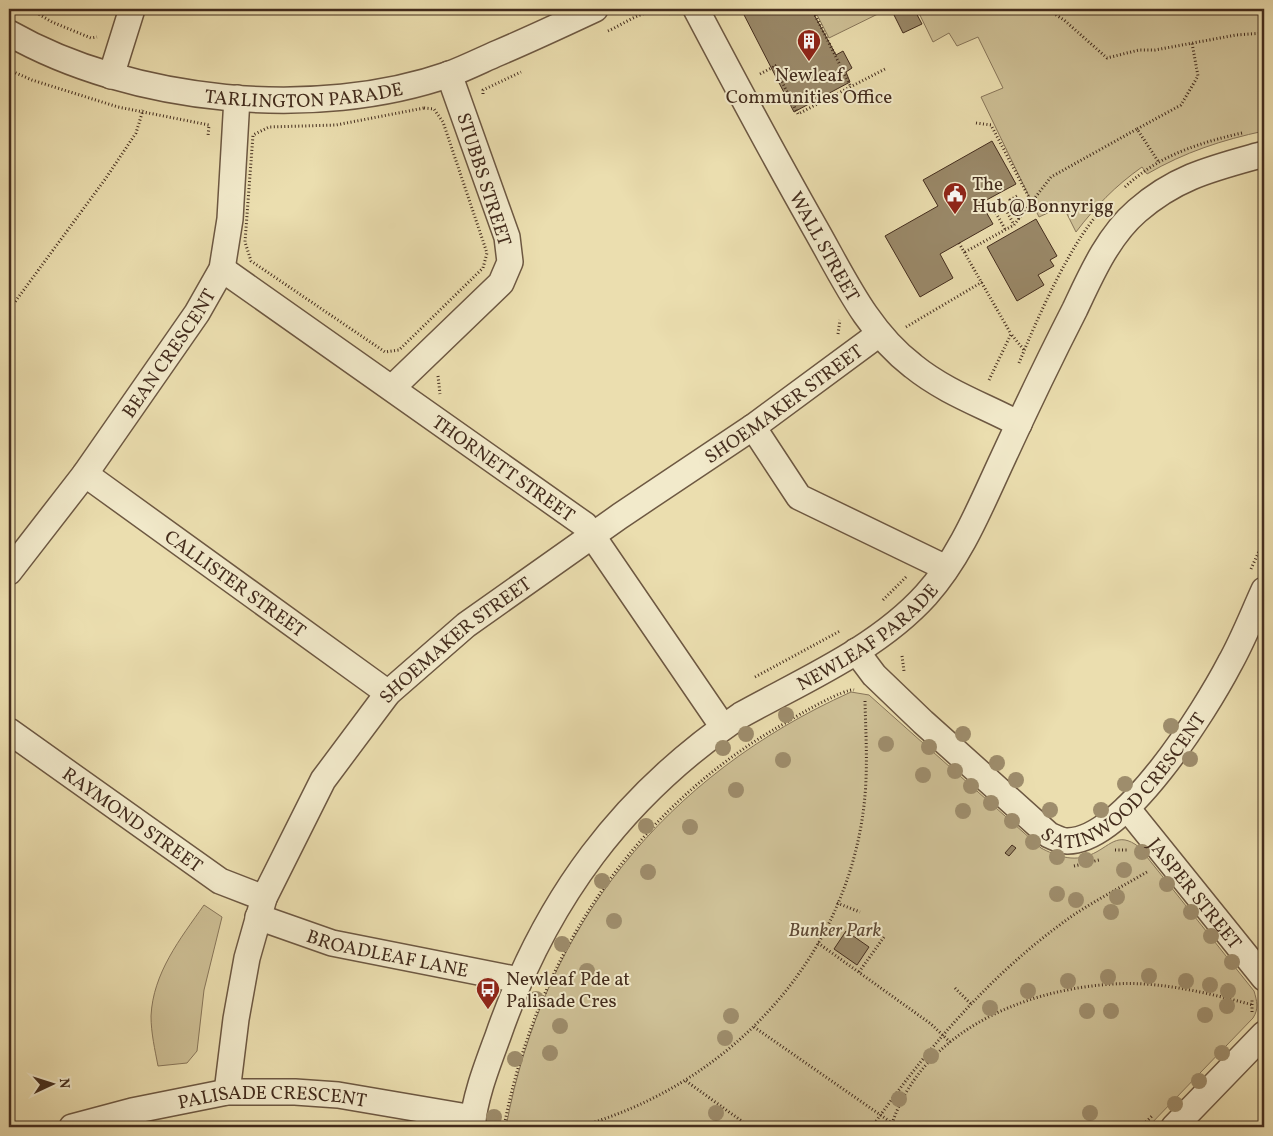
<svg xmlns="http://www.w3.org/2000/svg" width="1273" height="1136" font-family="Vollkorn,serif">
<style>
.green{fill:#cec096;stroke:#88765a}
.building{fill:#9a8969;stroke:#432c1d}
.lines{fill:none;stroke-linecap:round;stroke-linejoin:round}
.street-casing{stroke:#6d5842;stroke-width:28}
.path{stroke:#432c1d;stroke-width:3;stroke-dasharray:1 2.5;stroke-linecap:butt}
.street{stroke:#f2eacb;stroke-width:25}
.tree{fill:#9e8d6c}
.labels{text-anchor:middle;stroke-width:4;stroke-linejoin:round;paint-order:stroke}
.poi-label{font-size:19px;fill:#432c1d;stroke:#f2eacb;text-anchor:start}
.street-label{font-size:19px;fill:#432c1d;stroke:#f2eacb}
.park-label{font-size:19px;font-style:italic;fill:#5f4a35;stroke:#f2eacb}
</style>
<rect width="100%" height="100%" fill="#ebdeaf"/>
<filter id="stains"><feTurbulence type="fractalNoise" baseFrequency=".004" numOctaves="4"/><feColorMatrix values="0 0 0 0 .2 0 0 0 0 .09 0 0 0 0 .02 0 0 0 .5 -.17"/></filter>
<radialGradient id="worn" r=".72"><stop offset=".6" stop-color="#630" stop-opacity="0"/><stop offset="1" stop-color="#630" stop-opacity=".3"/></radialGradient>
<g class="green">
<path d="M 814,9 L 888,9 L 829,38 Z"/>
<path d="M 917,9 L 1264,9 L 1264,131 C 1222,140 1185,152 1147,174 L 1142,167 C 1115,186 1095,207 1076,232 L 1063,206 L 1039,217 L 981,97 L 1003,88 L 978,37 L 957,46 L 949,33 L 933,42 Z"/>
<path d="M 851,692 L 869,695 L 1041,848 C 1056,856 1073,862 1090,855 C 1110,847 1117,830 1139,847 L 1254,991 C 1257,1001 1259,1009 1253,1018 L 1148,1127 L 506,1127 C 543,926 666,775 851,692 Z"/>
<path d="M 204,905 L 222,917 L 204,990 L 197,1051 L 187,1063 L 158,1066 C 155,1050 151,1033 151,1016 C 153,973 180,939 204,905 Z"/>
</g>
<g class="building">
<path d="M 741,9 L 811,9 L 836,55 L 843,51 L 852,68 L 846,72 L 850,82 L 794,112 Z"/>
<path d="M 891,9 L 914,9 L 922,24 L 903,33 Z"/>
<path d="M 992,141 L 1016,184 L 981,203 L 993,224 L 940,254 L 953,278 L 920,297 L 885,236 L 938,206 L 923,180 Z"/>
<path d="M 1036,219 L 1057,256 L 1050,260 L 1054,266 L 1038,275 L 1044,285 L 1017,301 L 987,247 Z"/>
<path d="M 1012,845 L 1016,848 L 1009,856 L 1005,853 Z"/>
<path d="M 846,931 L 869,947 L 857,965 L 834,949 Z"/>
</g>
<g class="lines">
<g class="street-casing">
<g id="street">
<path id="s1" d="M 696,9 C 735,83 774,156 815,228 C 843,277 867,331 913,366 C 945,392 983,405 1019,424"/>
<path id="s2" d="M 9,33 C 132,103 316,121 450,74 C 466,68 482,60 498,53 C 531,39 563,24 595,9"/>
<path d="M 111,76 L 132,9"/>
<path id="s3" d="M 222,269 L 585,525 L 723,727"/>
<path d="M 393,387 L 501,283 L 510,262 L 507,237 L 449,74"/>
<path d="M 753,427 L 799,497 L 946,568"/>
<path id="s4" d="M 85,474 L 388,693"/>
<path id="s5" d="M 9,572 L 85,474 L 197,313 L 222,269 L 230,219 L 237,98"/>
<path id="s6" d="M 856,651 L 874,675 L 923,722 L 1049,835 C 1054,837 1061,841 1067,841 C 1124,842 1206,709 1230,663 C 1243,640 1253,614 1264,590"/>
<path id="s7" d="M 9,731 L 220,881 L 264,898"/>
<path id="s8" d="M 1127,808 L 1264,978"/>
<path id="s9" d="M 258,917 L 332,943 L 519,980"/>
<path id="s10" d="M 227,1092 L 236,1019 L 247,958 L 264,898 L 323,780 L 388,693 L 466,625 L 620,516 L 753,427 L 879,334"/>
<path id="s11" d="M 72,1127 L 132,1111 L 227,1092 L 295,1092 L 338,1095 L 473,1118"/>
<path id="s12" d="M 472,1127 C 475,1096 487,1066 498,1036 C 545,900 622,796 741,715 C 804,680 877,649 926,595 C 961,556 981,505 1003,458 C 1026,408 1050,358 1075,309 C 1091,275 1108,236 1137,211 C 1177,176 1214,168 1264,154"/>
<path d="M 1174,1127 L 1264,1034"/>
</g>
</g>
<g class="path">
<path d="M 30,9 L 52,22 L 91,38 L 97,37"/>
<path d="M 812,9 L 851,87"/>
<path d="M 1047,9 L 1064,20 L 1107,58 L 1139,50 L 1155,50 L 1236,35 L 1264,33"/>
<path d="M 608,31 C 626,23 652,3 670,14"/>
<path d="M 774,66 L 798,114 L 887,68"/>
<path d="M 9,70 L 32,80 L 118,107 L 209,125 L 208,136"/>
<path d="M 760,74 L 777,65"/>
<path d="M 483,94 L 483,90 L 521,72"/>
<path d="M 424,108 L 434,109 L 443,122 L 487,253 L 483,268 L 399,350 L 385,352 L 251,261 L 245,242 L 253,135 L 269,127 L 336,125 Z"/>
<path d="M 976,123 L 991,125 L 1032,203"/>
<path d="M 1158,161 L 1137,129 L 1181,105 L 1198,76 L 1192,43"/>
<path d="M 1125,187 C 1158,156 1198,143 1242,133"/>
<path d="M 1019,219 L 1010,200 L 1017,196 L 1025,212"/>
<path d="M 1005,229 L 992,206 L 1002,202 L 1014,225"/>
<path d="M 959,243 L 1011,334"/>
<path d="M 965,252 L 1014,225 L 1051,177 L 1137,129"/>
<path d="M 9,310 L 106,178 L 136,133 L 143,110"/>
<path d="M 906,327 L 982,282"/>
<path d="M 838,334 L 840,320"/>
<path d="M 1019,363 C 1037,319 1073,236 1107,204"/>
<path d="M 438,376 L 440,394"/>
<path d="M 989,380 L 1011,334 L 1024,350"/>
<path d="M 1251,569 L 1264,540"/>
<path d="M 883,600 L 907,576"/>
<path d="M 902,656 L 904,671"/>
<path d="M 755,677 L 840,631"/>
<path d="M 1115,850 L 1128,850"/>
<path d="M 1074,866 L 1099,860"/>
<path d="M 837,903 L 860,912"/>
<path d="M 818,943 L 931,1024 L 950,1042"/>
<path d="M 859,972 L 884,937"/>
<path d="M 955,988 L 972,1005"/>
<path d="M 1252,1012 L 1252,999"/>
<path d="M 754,1027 L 892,1123"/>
<path d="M 686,1081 L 750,1127"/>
<path d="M 504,1127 C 536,958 635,806 787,722 C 798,715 845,688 854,690"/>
<path d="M 578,1127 C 720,1088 835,973 861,826 C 869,781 866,745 865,701"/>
<path d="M 872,1127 C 928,1047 994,970 1075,914 C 1098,899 1123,886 1147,872"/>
<path d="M 891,1127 C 920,1033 1023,989 1114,984 C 1160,981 1208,993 1253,1005"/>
<path d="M 1141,1127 L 1152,1116"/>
</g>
<use href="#street" class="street"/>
</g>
<g class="tree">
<circle cx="786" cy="715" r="8"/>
<circle cx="1171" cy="726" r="8"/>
<circle cx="746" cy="734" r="8"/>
<circle cx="963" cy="734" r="8"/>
<circle cx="886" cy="744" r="8"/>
<circle cx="929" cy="747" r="8"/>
<circle cx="723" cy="748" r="8"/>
<circle cx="1190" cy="759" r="8"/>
<circle cx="783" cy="760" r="8"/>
<circle cx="997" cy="763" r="8"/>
<circle cx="955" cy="771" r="8"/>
<circle cx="923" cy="775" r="8"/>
<circle cx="1016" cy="780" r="8"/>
<circle cx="1125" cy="784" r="8"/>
<circle cx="971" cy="786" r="8"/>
<circle cx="736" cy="790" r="8"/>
<circle cx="991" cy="803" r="8"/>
<circle cx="1050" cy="810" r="8"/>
<circle cx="1101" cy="810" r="8"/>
<circle cx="963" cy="811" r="8"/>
<circle cx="1012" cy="821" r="8"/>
<circle cx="646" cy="826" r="8"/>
<circle cx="690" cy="827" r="8"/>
<circle cx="1033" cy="842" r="8"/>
<circle cx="1142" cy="852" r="8"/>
<circle cx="1057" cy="857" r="8"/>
<circle cx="1086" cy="860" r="8"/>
<circle cx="1124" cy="870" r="8"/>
<circle cx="648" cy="872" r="8"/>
<circle cx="602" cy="881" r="8"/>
<circle cx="1167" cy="884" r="8"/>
<circle cx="1057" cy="894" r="8"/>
<circle cx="1117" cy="897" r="8"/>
<circle cx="1076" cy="900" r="8"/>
<circle cx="1111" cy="912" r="8"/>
<circle cx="1191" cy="912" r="8"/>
<circle cx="614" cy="921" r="8"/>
<circle cx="1211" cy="936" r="8"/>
<circle cx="562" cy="944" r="8"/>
<circle cx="1232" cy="962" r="8"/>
<circle cx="587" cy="971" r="8"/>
<circle cx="1149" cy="976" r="8"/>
<circle cx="1108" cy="977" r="8"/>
<circle cx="1068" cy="981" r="8"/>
<circle cx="1186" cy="981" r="8"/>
<circle cx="1210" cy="985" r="8"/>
<circle cx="1028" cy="991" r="8"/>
<circle cx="1228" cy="991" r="8"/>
<circle cx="536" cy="999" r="8"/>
<circle cx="1227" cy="1006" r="8"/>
<circle cx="990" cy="1008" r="8"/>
<circle cx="1087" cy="1011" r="8"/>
<circle cx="1111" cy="1011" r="8"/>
<circle cx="1205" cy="1015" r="8"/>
<circle cx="731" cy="1016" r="8"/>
<circle cx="560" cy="1026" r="8"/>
<circle cx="725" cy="1038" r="8"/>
<circle cx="550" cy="1053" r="8"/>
<circle cx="1222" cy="1053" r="8"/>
<circle cx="931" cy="1056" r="8"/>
<circle cx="515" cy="1059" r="8"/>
<circle cx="1199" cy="1081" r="8"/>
<circle cx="899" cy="1099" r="8"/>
<circle cx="1175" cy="1104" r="8"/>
<circle cx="716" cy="1113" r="8"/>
<circle cx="1090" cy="1113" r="8"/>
<circle cx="494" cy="1117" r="8"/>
</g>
<defs>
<g id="building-pin" transform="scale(1.25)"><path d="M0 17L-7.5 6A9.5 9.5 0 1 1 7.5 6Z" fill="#8f2418" stroke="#f2eacb"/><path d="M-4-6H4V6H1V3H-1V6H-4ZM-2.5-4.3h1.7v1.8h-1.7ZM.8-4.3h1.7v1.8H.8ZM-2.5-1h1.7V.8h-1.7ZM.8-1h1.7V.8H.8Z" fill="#fff"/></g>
<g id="civic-pin" transform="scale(1.25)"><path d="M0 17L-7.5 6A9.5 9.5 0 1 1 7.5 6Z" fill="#8f2418" stroke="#f2eacb"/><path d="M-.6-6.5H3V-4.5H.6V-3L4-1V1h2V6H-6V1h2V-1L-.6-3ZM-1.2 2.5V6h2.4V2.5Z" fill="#fff"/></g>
<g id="bus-pin" transform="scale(1.25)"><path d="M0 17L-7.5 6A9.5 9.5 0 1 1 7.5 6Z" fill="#8f2418" stroke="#f2eacb"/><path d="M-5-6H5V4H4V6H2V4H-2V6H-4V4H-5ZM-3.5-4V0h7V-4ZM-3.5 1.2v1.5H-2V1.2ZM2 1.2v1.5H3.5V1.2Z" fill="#fff"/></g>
</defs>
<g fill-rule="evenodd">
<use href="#building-pin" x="809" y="41"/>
<use href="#civic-pin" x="955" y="194"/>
<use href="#bus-pin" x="488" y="989"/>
</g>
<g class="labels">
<g class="poi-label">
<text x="809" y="81" text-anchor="middle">Newleaf<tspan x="809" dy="22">Communities Office</tspan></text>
<text x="972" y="190">The<tspan x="972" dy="22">Hub@Bonnyrigg</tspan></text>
<text x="506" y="985">Newleaf Pde at<tspan x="506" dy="22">Palisade Cres</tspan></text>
</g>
<g class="street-label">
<text dy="7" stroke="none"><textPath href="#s2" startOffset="306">TARLINGTON PARADE</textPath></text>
<text transform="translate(485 179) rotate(72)" y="7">STUBBS STREET</text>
<text dy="7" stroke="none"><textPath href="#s1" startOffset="270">WALL STREET</textPath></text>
<text dy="7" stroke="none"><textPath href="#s5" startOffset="271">BEAN CRESCENT</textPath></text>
<text dy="7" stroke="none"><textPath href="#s10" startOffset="929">SHOEMAKER STREET</textPath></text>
<text dy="7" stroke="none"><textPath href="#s3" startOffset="345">THORNETT STREET</textPath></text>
<text dy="7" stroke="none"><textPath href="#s4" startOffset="186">CALLISTER STREET</textPath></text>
<text dy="7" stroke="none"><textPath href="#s12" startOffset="654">NEWLEAF PARADE</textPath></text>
<text dy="7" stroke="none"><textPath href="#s10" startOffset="524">SHOEMAKER STREET</textPath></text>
<text dy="7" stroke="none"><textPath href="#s6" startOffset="368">SATINWOOD CRESCENT</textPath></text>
<text dy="7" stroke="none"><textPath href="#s7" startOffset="152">RAYMOND STREET</textPath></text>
<text dy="7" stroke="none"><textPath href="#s8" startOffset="109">JASPER STREET</textPath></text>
<text dy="7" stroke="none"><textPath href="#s9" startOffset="135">BROADLEAF LANE</textPath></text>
<text dy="7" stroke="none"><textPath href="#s11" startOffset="204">PALISADE CRESCENT</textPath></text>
</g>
<g class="park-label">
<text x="835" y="936">Bunker Park</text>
</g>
</g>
<rect width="1273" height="1136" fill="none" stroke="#ebdeaf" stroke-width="30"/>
<rect x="10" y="10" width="1253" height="1116" fill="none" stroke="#432c1d" stroke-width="2.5"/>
<rect x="15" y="15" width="1243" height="1106" fill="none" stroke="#432c1d"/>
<g transform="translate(52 1084) rotate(86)" stroke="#f2eacb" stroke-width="4" paint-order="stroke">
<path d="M0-4L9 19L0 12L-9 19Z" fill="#432c1d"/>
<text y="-8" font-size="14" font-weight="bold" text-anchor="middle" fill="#432c1d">N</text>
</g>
<rect width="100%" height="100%" filter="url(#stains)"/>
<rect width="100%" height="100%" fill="url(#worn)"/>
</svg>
